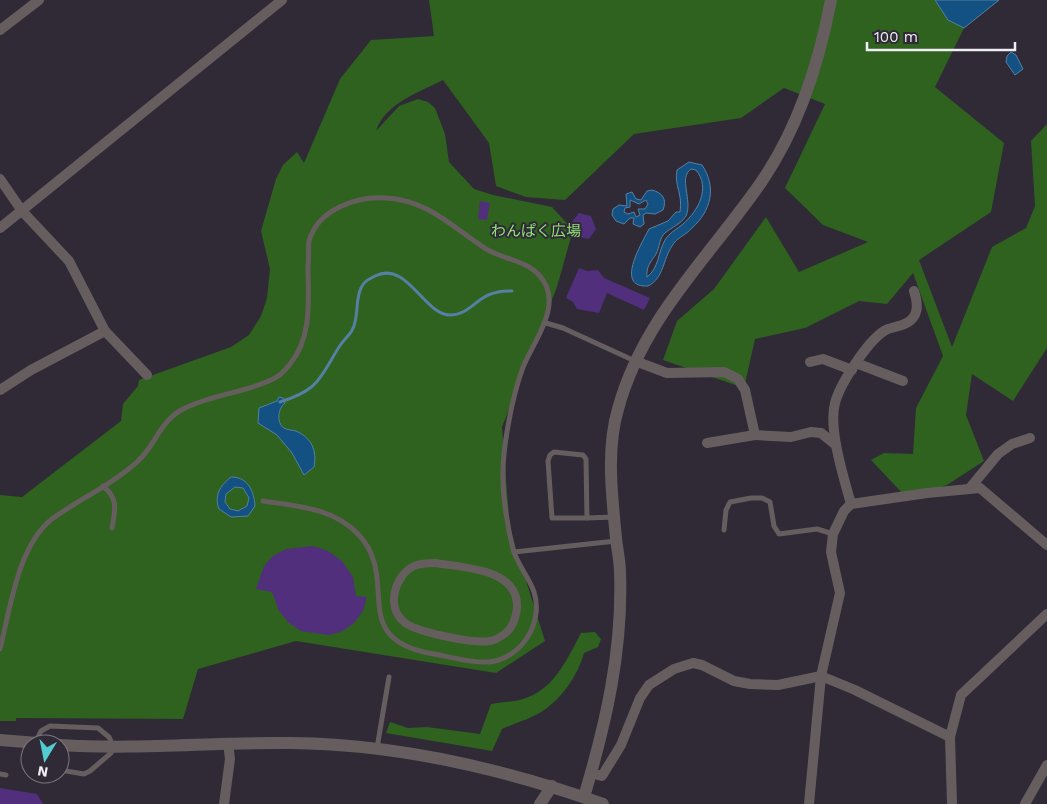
<svg xmlns="http://www.w3.org/2000/svg" width="1047" height="804" font-family="'Work Sans','Noto Sans JP',sans-serif">
<style>
.green{fill:#2f611f}
.water{fill:#135182;stroke:#5580a4;fill-rule:evenodd}
.lines{fill:none;stroke-linecap:round;stroke-linejoin:round}
.stream{stroke:#5580a4;stroke-width:3}
.building{fill:#522f7c}
.service{stroke:#665e5e;stroke-width:5}
.pedestrian{stroke:#665e5e;stroke-width:8}
.minor{stroke:#665e5e;stroke-width:10}
.tertiary{stroke:#665e5e;stroke-width:12}
.labels{text-anchor:middle;stroke-width:4;stroke-linejoin:round;paint-order:stroke}
.park-label{font-size:15px;fill:#92e17b;stroke:#2f2a36}
</style>
<rect width="100%" height="100%" fill="#2f2a36"/>
<g class="green">
<path d="M 429,0 L 935,0 L 948,20 L 964,28 L 935,87 L 1004,143 L 991,212 L 919,260 L 952,347 L 992,247 L 1026,228 L 1035,206 L 1031,141 L 1047,124 L 1047,348 L 1013,401 L 972,374 L 966,415 L 984,461 L 947,485 L 906,497 L 871,460 L 884,453 L 913,454 L 916,408 L 943,356 L 913,273 L 887,304 L 859,301 L 805,328 L 755,339 L 744,388 L 663,360 L 677,321 L 714,289 L 766,217 L 799,272 L 868,242 L 823,225 L 785,188 L 825,104 L 784,88 L 741,118 L 634,134 L 565,200 L 526,197 L 496,186 L 489,143 L 443,80 C 420,92 385,103 376,131 L 399,106 L 418,99 L 428,102 L 435,108 L 445,134 L 449,162 L 474,189 L 493,195 L 552,207 L 573,230 L 557,287 L 502,427 L 510,530 L 545,641 L 496,673 L 296,641 L 198,669 L 183,719 L 16,718 L 16,721 L 0,721 L 0,495 L 22,497 L 121,421 L 123,404 L 138,386 L 139,380 L 231,347 L 249,335 L 261,316 L 267,298 L 270,269 L 261,231 L 276,179 L 283,165 L 297,152 L 304,163 L 340,79 L 371,40 L 434,36 Z"/>
<path d="M 595,632 L 601,639 L 598,647 L 584,653 C 578,675 562,699 541,712 C 530,719 515,723 502,729 L 492,751 L 386,733 L 390,722 L 408,728 L 427,727 L 480,734 L 491,704 C 501,702 513,702 523,699 C 554,690 567,659 581,633 Z"/>
</g>
<g class="water">
<path d="M 935,0 L 999,0 L 964,28 L 948,20 Z"/>
<path d="M 1011,52 L 1016,55 L 1023,69 L 1015,75 L 1006,62 L 1007,56 Z"/>
<path d="M 689,162 L 702,165 C 717,187 711,211 692,228 C 686,235 676,238 672,246 C 663,259 664,278 648,286 C 614,288 642,243 649,229 L 668,221 L 676,212 L 680,212 C 683,194 674,186 677,170 ZM 691,169 L 696,170 C 711,188 698,211 683,224 C 677,229 669,233 665,240 C 658,252 659,268 647,277 C 646,266 651,262 656,254 C 660,247 659,238 665,233 C 672,227 681,224 686,216 C 693,200 678,178 691,169 Z"/>
<path d="M 652,190 C 663,193 667,199 663,210 L 655,214 L 646,213 L 643,215 L 644,224 L 640,227 L 633,224 L 634,218 L 630,218 L 624,224 L 616,221 L 612,215 L 613,209 L 619,205 L 627,206 L 626,194 L 632,192 L 636,199 L 641,200 L 647,191 ZM 630,200 L 639,204 L 646,200 L 648,204 L 645,209 L 638,209 L 640,215 L 636,217 L 634,212 L 628,214 L 624,212 L 625,208 L 630,207 Z"/>
<path d="M 279,397 L 283,398 L 285,403 C 278,408 276,423 284,428 C 287,430 293,430 296,431 C 312,438 317,451 314,467 L 304,475 L 292,453 L 277,435 L 258,423 L 259,408 L 277,401 Z"/>
<path d="M 231,477 C 248,477 254,491 255,506 L 248,516 L 231,517 L 219,509 C 214,495 220,486 231,477 ZM 235,487 L 243,488 L 249,498 L 247,506 L 238,511 L 230,509 L 225,502 L 226,494 Z"/>
</g>
<g class="lines">
<path class="stream" d="M 280,402 C 319,390 319,379 339,347 C 345,337 353,334 355,322 C 358,311 356,298 361,288 C 363,282 369,279 375,276 C 407,260 424,315 450,315 C 474,315 477,289 512,291"/>
</g>
<g class="building">
<path d="M 480,201 L 490,203 L 487,220 L 478,219 Z"/>
<path d="M 579,213 L 591,216 L 596,229 L 589,239 L 576,236 L 571,223 Z"/>
<path d="M 579,268 L 587,271 L 598,270 L 604,278 L 650,298 L 644,310 L 607,293 L 599,313 L 577,309 L 573,302 L 566,298 Z"/>
<path d="M 313,546 L 328,551 L 342,561 L 353,577 L 356,596 L 367,597 L 363,611 L 354,623 L 343,631 L 329,635 L 301,631 L 289,623 L 279,611 L 272,592 L 256,589 L 264,566 L 273,556 L 286,549 Z"/>
<path d="M 0,788 L 37,794 L 43,804 L 0,804 Z"/>
</g>
<g class="lines">
<g class="service">
<path d="M 546,323 L 563,328 L 635,361"/>
<path d="M 554,452 L 583,455 L 586,459 L 587,518 L 552,518 L 548,461 L 550,455 Z"/>
<path d="M 103,486 C 119,499 115,510 112,528"/>
<path d="M 587,518 L 614,517"/>
<path d="M 724,530 L 726,510 L 730,502 L 751,498 L 762,498 L 770,502 L 774,526 L 779,534 L 817,529 L 833,534"/>
<path d="M 514,552 L 616,541"/>
<path d="M 0,649 C 10,610 18,545 52,519 C 79,499 112,485 137,462 C 156,445 159,422 183,409 C 212,394 245,393 273,379 C 281,376 285,370 290,364 C 313,336 308,298 308,265 C 309,257 308,248 309,241 C 318,209 357,196 386,198 C 427,200 451,226 483,247 C 500,259 524,259 539,275 C 566,304 532,342 522,370 C 512,398 502,449 503,479 C 503,499 508,529 513,549 C 517,564 529,577 534,592 C 544,623 521,659 489,662 C 471,663 451,657 434,654 C 345,639 402,580 358,534 C 333,508 297,506 263,501"/>
<path d="M 36,741 L 41,731 L 50,726 L 98,728 L 109,737 L 113,746 L 111,753 L 90,771 L 84,774 L 60,770"/>
<path d="M 377,748 L 389,677"/>
<path d="M 0,774 L 6,775"/>
</g>
<path class="pedestrian" d="M 436,563 C 463,568 519,568 517,608 C 516,617 513,626 507,632 C 502,636 496,640 490,641 C 475,644 413,632 403,621 C 386,606 395,575 414,566 C 421,563 428,563 436,563 Z"/>
<g class="minor">
<path d="M 0,30 L 39,0"/>
<path d="M 0,179 L 22,211 L 69,261 L 105,331 L 147,375"/>
<path d="M 0,228 L 282,0"/>
<path d="M 635,361 L 667,373 L 724,372 L 738,379 L 745,390 L 755,435 L 791,437 L 811,432 L 821,433 L 836,445"/>
<path d="M 810,362 L 823,359 L 852,370"/>
<path d="M 856,363 L 903,381"/>
<path d="M 0,390 L 31,370 L 105,331"/>
<path d="M 707,443 L 755,435"/>
<path d="M 970,488 L 998,454 L 1012,444 L 1030,438"/>
<path d="M 851,504 C 844,478 828,429 835,403 C 840,384 867,342 884,331 C 892,326 904,327 911,320 C 919,313 917,300 914,291"/>
<path d="M 591,773 L 602,776 L 621,745 L 640,698 L 649,685 L 674,669 L 693,663 L 702,665 L 734,681 L 750,684 L 778,685 L 821,676 L 855,690 L 950,737"/>
<path d="M 224,804 L 230,759 L 228,743"/>
<path d="M 809,804 L 821,676 L 840,593 L 831,552 L 833,534 L 844,511 L 851,504 L 927,493 L 980,488 L 1047,545"/>
<path d="M 952,804 L 950,737 L 961,695 L 1047,614"/>
<path d="M 1025,804 L 1047,765"/>
</g>
<g class="tertiary">
<path d="M 0,740 L 50,744"/>
<path d="M 60,745 C 137,750 214,742 291,743 C 397,744 504,769 603,804"/>
<path d="M 584,797 C 606,723 623,650 620,572 C 620,561 617,549 616,538 C 612,496 606,450 618,409 C 643,317 710,257 762,181 C 799,127 819,63 831,0"/>
<path d="M 540,804 L 552,786"/>
</g>
</g>
<g class="labels">
<g class="park-label">
<text x="536" y="236">わんぱく広場</text>
</g>
</g>
<g transform="translate(45 759) rotate(190)"><circle r="24" fill="#2f2a36" stroke="#7c7882"/>
<path d="M0-4L9 19L0 12L-9 19Z" fill="#52ccd0"/>
<text y="-8" font-size="14" font-weight="bold" text-anchor="middle" fill="#f0edf5">N</text>
</g>
<path d="M867 42v8h148v-8" fill="none" stroke="#f0edf5" stroke-width="2.5"/>
<text x="874" y="42" font-size="15" fill="#f0edf5" stroke="#2f2a36" stroke-width="4" paint-order="stroke">100 m</text>
</svg>
